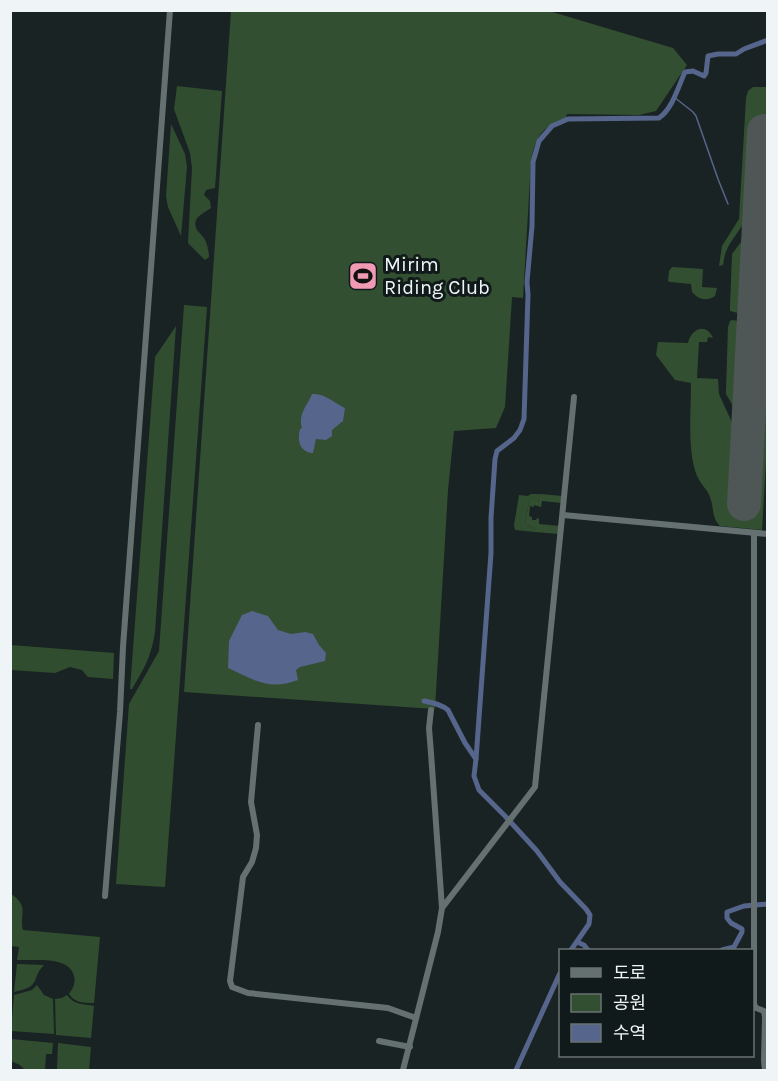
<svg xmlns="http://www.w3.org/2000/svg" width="778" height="1081" font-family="Karla,'Noto Sans KR',sans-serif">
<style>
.green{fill:#324f31}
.forest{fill:#304e2f}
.water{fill:#56658b}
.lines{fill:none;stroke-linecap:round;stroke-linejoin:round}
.stream{stroke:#56658b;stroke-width:1.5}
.canal{stroke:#56658b;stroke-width:5}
.runway{stroke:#4e5656;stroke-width:34}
.minor{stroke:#657071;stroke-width:6}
.labels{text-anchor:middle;stroke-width:6;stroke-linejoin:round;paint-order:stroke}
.poi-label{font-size:20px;fill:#eff5f6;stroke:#111a1b;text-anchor:start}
</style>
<rect width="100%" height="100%" fill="#1a2324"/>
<g class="green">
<path d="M 231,11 L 549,11 L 673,48 L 687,65 L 656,111 L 639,115 L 567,114 L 566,118 C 542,126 535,137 531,162 L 523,298 L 512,297 L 505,407 L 496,428 L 454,431 L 448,490 L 435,709 L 184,692 Z"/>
<path d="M 753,87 L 767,87 L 767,129 L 756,129 L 752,211 L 729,245 L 725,254 L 723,265 L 719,266 L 722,246 L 739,219 L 746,98 L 748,91 Z"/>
<path d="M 767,228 L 768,428 L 762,530 L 720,526 C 712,518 714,510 711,500 C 709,491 701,485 697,476 C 687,451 691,410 691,383 L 675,380 L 656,355 L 658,342 L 688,343 C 691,329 706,322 713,338 L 708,337 L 707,342 L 699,342 L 697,378 L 718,379 L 719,394 L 740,440 L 735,505 L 751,506 Z"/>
<path d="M 747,234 L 751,237 L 746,309 L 744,312 L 738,313 L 730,311 L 730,307 L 732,254 Z"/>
<path d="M 672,267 L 703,269 L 702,287 L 717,288 L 715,296 C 706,302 698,299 692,292 L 691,284 L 670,282 L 668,281 L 669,271 Z"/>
<path d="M 732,320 L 744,322 L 746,325 L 741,411 L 737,413 L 726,394 L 726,390 L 728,327 L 730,321 Z"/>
<path d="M 540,494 L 563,496 L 562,503 L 542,501 L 541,507 L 534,505 L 534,507 L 530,506 L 529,516 L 532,517 L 532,520 L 536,520 L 537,518 L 539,519 L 539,524 L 560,526 L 559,534 L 535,532 L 535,529 L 525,523 L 529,502 L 538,502 Z"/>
</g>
<g class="forest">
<path d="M 177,86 L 222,91 L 215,188 L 206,190 L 204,195 L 210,201 L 211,208 C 202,214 191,218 197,230 C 199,233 202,235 204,238 C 207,242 209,252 209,257 L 205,260 L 188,243 L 192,168 L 190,153 L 174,109 Z"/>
<path d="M 171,124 L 185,154 L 187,167 L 181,236 L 168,207 L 166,196 Z"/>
<path d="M 184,305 L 207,307 L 165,887 L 116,884 L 129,704 L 159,651 Z"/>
<path d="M 176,326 L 155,632 C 151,657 145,667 132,689 L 130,689 L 155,357 Z"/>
<path d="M 531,494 L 540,494 L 538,502 L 529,502 L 525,523 L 535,529 L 535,532 L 515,530 L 514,525 L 519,495 L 528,496 Z"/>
<path d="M 11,645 L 114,653 L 113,679 L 88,677 L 82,670 L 70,667 L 55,673 L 11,670 Z"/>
<path d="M 11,894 C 30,907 19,913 23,930 L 100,937 L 94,1003 C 84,1003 75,1003 69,994 C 73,988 76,983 74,976 C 69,955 34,961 17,960 L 19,947 L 11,946 Z"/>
<path d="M 17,964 L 44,965 C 30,979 43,986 14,992 Z"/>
<path d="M 37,985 L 44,995 L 53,999 L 54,1034 L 11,1031 L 14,995 L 32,990 Z"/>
<path d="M 67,995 C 74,1005 83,1004 94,1006 L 91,1038 L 56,1035 L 55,999 L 62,998 Z"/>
<path d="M 11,1039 L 53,1043 L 52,1054 L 46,1054 L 45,1070 L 25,1070 L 20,1065 L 11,1061 Z"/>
<path d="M 58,1043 L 91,1047 L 89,1070 L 57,1070 Z"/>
</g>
<g class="water">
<path d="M 312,394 C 325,393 334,403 345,408 L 343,421 L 332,430 L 332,436 L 326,440 L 316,439 L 313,453 C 300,452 297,441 300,429 L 302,428 C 298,414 307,406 312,394 Z"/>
<path d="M 252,611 L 268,616 L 278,630 L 291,634 L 305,632 L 313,634 L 319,645 L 326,653 L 325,661 L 300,667 L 296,670 L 298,680 C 269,691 254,680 228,668 L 229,641 L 242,615 Z"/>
</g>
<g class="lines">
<path class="stream" d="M 674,97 L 693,112 L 696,116 L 718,179 L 728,204"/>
<g class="canal">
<path d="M 424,701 C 433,703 441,704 448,710 L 465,743 L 476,759 L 474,776 L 479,790 L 505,816 L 537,851 L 560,882 L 586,909 L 590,915 L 589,924 L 571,950"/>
<path d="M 476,759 L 491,553 L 491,518 L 495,459 L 497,451 L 514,438 L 520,430 L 524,419 L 528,295 L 527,282 L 532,226 L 533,162 L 539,141 L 552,126 L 568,119 L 659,118 C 673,108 678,87 685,72 L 693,71 L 704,76 L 706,73 L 708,56 L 718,54 L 736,54 L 744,49 L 768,40"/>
<path d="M 577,942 L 584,945 L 588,950"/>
<path d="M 722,950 L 734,947 L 742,932 L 742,929 L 731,923 L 727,918 L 727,912 L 744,906 L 768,904"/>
<path d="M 516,1070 L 560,973"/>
</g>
<path class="runway" d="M 744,504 L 764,131"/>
<g class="minor">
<path d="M 563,515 L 768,534"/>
<path d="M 754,533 L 754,1004 L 756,1008 L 764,1011 L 765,1017 L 764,1061 L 765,1070"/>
<path d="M 258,725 L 251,802 L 257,835 L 256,848 L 252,862 L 243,877 L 230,981 L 232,987 L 248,993 L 388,1008 L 416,1018"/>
<path d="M 105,896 L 120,712 L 123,647 L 170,10"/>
<path d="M 442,908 L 535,787 L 574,397"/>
<path d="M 379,1041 L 410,1047"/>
<path d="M 403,1070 L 438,932 L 442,908 L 431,753 L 429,728 L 431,710"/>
</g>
</g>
<defs>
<g id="stadium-square" transform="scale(1.5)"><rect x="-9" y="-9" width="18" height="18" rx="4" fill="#f19ab3" stroke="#111a1b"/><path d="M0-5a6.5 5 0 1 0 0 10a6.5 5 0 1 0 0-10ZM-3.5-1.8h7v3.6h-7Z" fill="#111"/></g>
</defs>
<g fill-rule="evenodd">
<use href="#stadium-square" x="363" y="276"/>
</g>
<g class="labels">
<g class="poi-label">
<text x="384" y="271">Mirim<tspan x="384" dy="23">Riding Club</tspan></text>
</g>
</g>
<rect width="778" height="1081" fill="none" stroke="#eff5f6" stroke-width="24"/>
<rect x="559" y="949" width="195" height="108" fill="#111a1b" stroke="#6a7273" stroke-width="1.5"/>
<rect x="571" y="968" width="30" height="9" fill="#657071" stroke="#6a7273" stroke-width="1.5"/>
<text x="613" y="979" font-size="18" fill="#eff5f6">도로</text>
<rect x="571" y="994" width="30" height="18" fill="#324f31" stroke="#6a7273" stroke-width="1.5"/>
<text x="613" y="1009" font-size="18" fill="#eff5f6">공원</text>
<rect x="571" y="1024" width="30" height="18" fill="#56658b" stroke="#6a7273" stroke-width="1.5"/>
<text x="613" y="1039" font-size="18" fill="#eff5f6">수역</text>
</svg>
